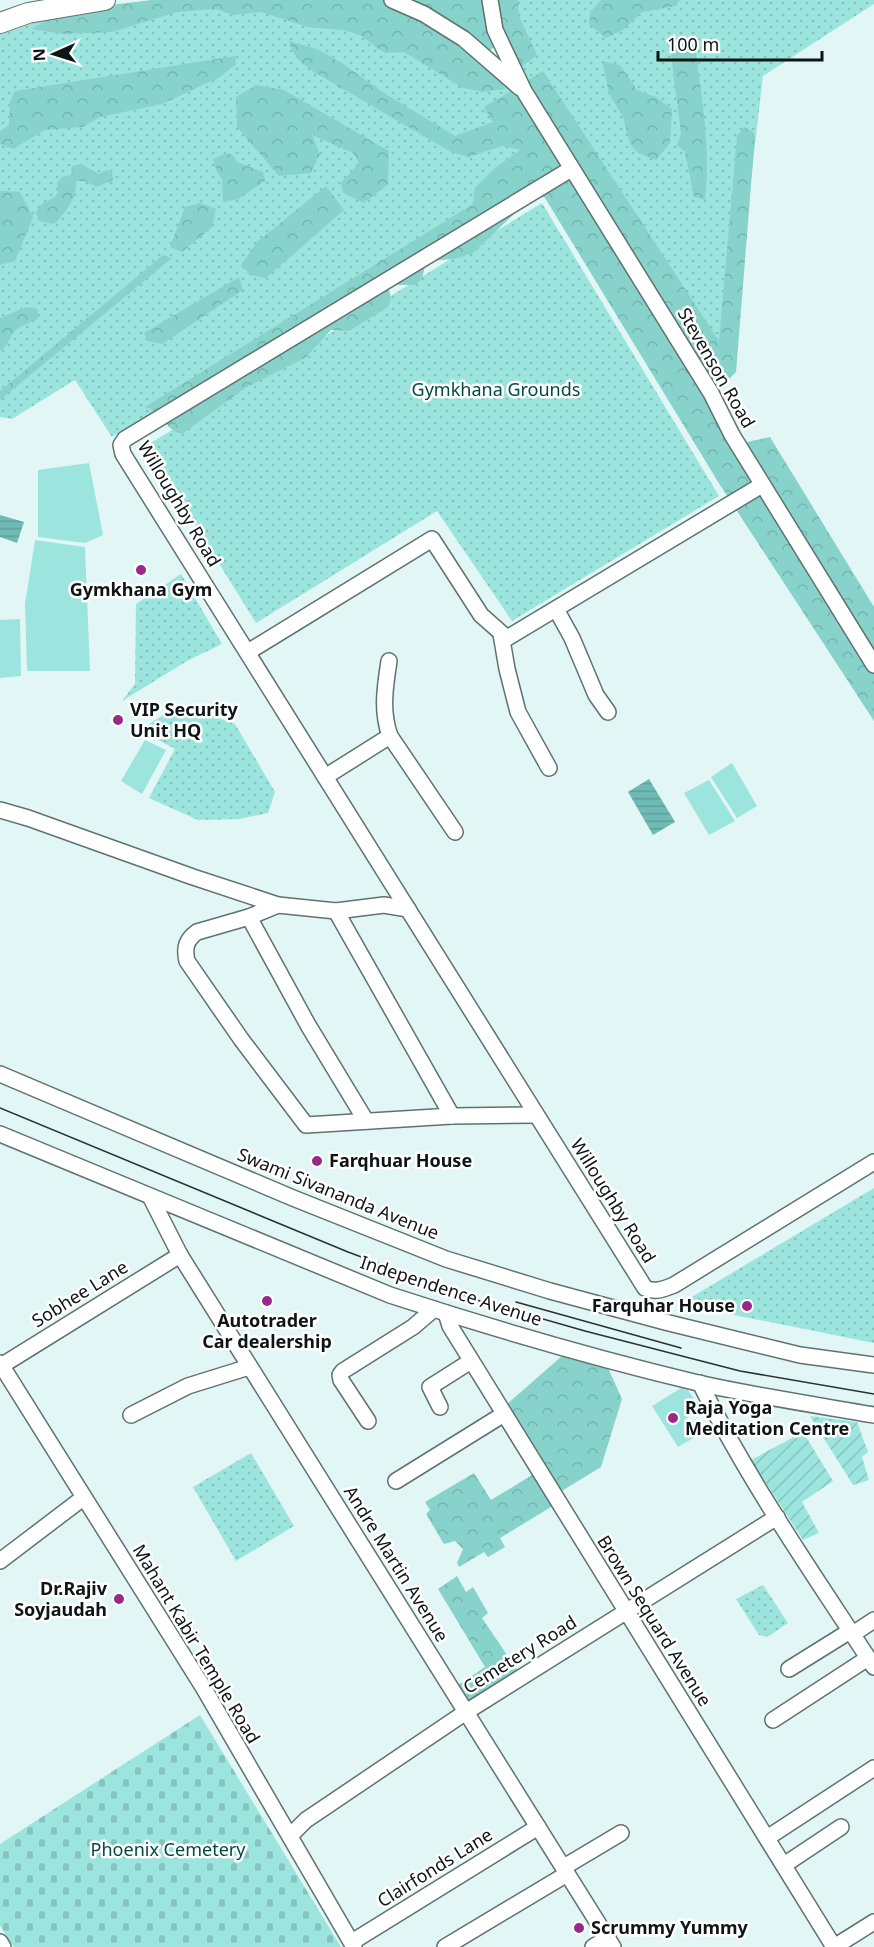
<svg xmlns="http://www.w3.org/2000/svg" width="874" height="1947" font-family="'Noto Sans',sans-serif">
<style>
.grass{fill:url(#grass-dots)}
.forest{fill:url(#forest-crowns)}
.cemetery{fill:url(#cemetery-stones)}
.garden{fill:url(#garden-furrows)}
.pitch{fill:#9ce4de}
.water{fill:url(#water-rules)}
.lines{fill:none;stroke-linecap:round;stroke-linejoin:round}
.minor-casing{stroke:#5f7270;stroke-width:18}
.major-casing{stroke:#5f7270;stroke-width:22}
.minor{stroke:#fff;stroke-width:15}
.major{stroke:#fff;stroke-width:20}
.tram{stroke:#293231;stroke-width:1.5}
.poi-dot{fill:#972989;stroke:#fff;stroke-width:2}
.labels{text-anchor:middle;stroke-width:5;stroke-linejoin:round;paint-order:stroke}
.street-label{font-size:18px;fill:#0e1514;stroke:#fff}
.park-label{font-size:18px;fill:#004845;stroke:#fff}
.poi-label{font-size:18px;font-weight:bold;fill:#0e1514;stroke:#fff;text-anchor:start}
</style>
<defs>
<pattern id="grass-dots" width="8" height="8" patternUnits="userSpaceOnUse" patternTransform="scale(1.5)"><rect width="8" height="8" fill="#9ce4de"/><path d="M2 2h.1M6 6h.1" fill="none" stroke="#85c3be" stroke-width="1.8" stroke-linecap="round"/></pattern>
<pattern id="forest-crowns" width="20" height="18" patternUnits="userSpaceOnUse" patternTransform="scale(1.5)"><rect width="20" height="18" fill="#87d3cc"/><path d="M2 6a3 3 0 1 1 6 0M12 15a3 3 0 1 1 6 0" fill="none" stroke="#73b4ae"/></pattern>
<pattern id="cemetery-stones" width="16" height="16" patternUnits="userSpaceOnUse" patternTransform="scale(1.5)"><rect width="16" height="16" fill="#9ce4de"/><path d="M2 7V4a2 2 0 0 1 4 0v3zM10 15v-3a2 2 0 0 1 4 0v3z" fill="#85c3be"/></pattern>
<pattern id="garden-furrows" width="10" height="10" patternUnits="userSpaceOnUse" patternTransform="scale(1.5)"><rect width="10" height="10" fill="#9ce4de"/><path d="M-1 1l2-2M0 10L10 0M9 11l2-2" fill="none" stroke="#85c3be"/></pattern>
<pattern id="water-rules" width="6" height="5" patternUnits="userSpaceOnUse" patternTransform="scale(1.5)"><rect width="6" height="5" fill="#6fbab4"/><path d="M0 2.5h6" fill="none" stroke="#5f9f9a"/></pattern>
</defs>
<rect width="100%" height="100%" fill="#e2f7f5"/>
<g class="grass">
<path d="M 207,0 L 292,0 L 492,80 L 519,64 L 500,0 L 874,0 L 874,4 L 763,76 L 729,366 L 559,165 L 112,437 L 75,380 L 12,419 L 0,417 L 0,34 L 51,17 Z"/>
<path d="M 542,203 L 719,496 L 512,621 L 437,511 L 256,623 L 146,446 Z"/>
<path d="M 181,574 L 222,644 L 187,661 L 122,701 L 135,684 L 136,604 Z"/>
<path d="M 180,704 L 235,724 L 275,792 L 268,813 L 239,819 L 198,820 L 149,798 L 175,749 L 140,730 Z"/>
<path d="M 874,1188 L 874,1343 L 680,1304 Z"/>
<path d="M 251,1453 L 294,1526 L 236,1561 L 193,1487 Z"/>
<path d="M 763,1585 L 788,1623 L 767,1637 L 759,1635 L 736,1599 Z"/>
</g>
<g class="forest">
<path d="M 152,0 L 518,0 L 519,16 L 537,55 L 523,66 L 514,62 L 498,44 L 484,55 L 505,89 L 482,92 L 463,88 L 404,52 L 385,53 L 377,48 L 362,36 L 344,30 L 308,27 L 261,12 L 233,15 L 215,9 L 177,12 L 112,32 L 62,34 L 32,29 L 60,11 Z"/>
<path d="M 601,0 L 680,0 L 676,6 L 642,12 L 623,30 L 606,38 L 589,24 L 591,11 Z"/>
<path d="M 289,41 L 317,49 L 342,63 L 381,91 L 455,136 L 493,122 L 484,107 L 543,71 L 719,341 L 737,136 L 744,127 L 753,132 L 755,136 L 736,372 L 722,386 L 713,384 L 666,334 L 734,445 L 770,437 L 874,607 L 874,721 L 720,485 L 545,198 L 537,192 L 473,253 L 454,259 L 426,261 L 422,279 L 415,285 L 397,285 L 389,289 L 391,299 L 388,307 L 349,331 L 331,330 L 305,358 L 245,388 L 182,434 C 164,430 163,411 145,407 L 473,204 L 475,188 L 495,168 L 520,150 L 502,146 L 469,157 L 451,152 L 314,72 C 302,63 292,56 289,41 Z"/>
<path d="M 683,42 L 695,47 C 702,97 711,149 705,200 L 694,197 L 685,152 L 677,145 L 681,133 L 671,55 Z"/>
<path d="M 235,56 L 236,64 L 220,77 L 162,104 L 100,117 L 83,127 L 45,130 L 13,149 L 0,144 L 0,131 L 9,125 L 10,102 L 15,91 Z"/>
<path d="M 602,61 L 620,65 L 637,90 L 656,97 L 672,109 L 670,143 L 656,160 L 638,153 L 630,144 L 623,117 L 609,94 Z"/>
<path d="M 256,85 L 284,90 L 389,151 L 388,184 L 364,203 L 343,193 L 341,183 L 359,163 L 353,153 L 312,135 L 320,154 L 311,173 L 279,176 L 237,127 L 236,97 Z"/>
<path d="M 224,154 L 232,154 L 237,162 L 263,172 L 265,181 L 238,199 L 223,202 L 222,179 L 217,172 L 213,159 Z"/>
<path d="M 81,164 L 99,174 L 106,170 L 112,172 L 113,180 L 97,187 L 85,181 L 76,181 C 77,198 66,213 54,224 L 40,221 L 36,214 C 36,212 40,206 41,205 C 50,197 61,200 57,183 L 62,177 L 71,175 L 72,166 Z"/>
<path d="M 326,186 L 344,210 L 266,278 L 250,275 L 241,265 L 257,242 Z"/>
<path d="M 0,191 L 20,192 L 33,217 L 15,261 L 0,265 Z"/>
<path d="M 200,203 L 216,209 L 212,227 L 182,252 L 170,247 L 185,207 Z"/>
<path d="M 163,255 L 172,258 L 0,400 L 0,391 Z"/>
<path d="M 239,277 L 243,290 L 162,344 L 148,341 L 144,333 Z"/>
<path d="M 26,307 L 38,309 L 38,319 C 29,323 17,326 12,335 C 8,342 7,346 0,351 L 0,318 Z"/>
<path d="M 563,1355 L 608,1368 L 622,1399 L 601,1467 L 560,1492 L 506,1405 Z"/>
<path d="M 537,1472 L 556,1504 L 500,1538 L 505,1547 L 488,1557 L 484,1552 L 459,1567 L 457,1563 L 463,1549 L 455,1541 L 444,1544 L 426,1514 L 430,1510 L 425,1502 L 474,1473 L 491,1500 Z"/>
<path d="M 457,1576 L 466,1592 L 473,1587 L 488,1613 L 482,1618 L 520,1674 L 470,1705 L 458,1685 L 485,1667 L 438,1589 Z"/>
</g>
<path class="cemetery" d="M 200,1715 L 341,1947 L 14,1947 L 0,1926 L 0,1844 Z"/>
<g class="garden">
<path d="M 810,1416 L 857,1422 L 868,1452 L 862,1457 L 869,1480 L 853,1485 Z"/>
<path d="M 803,1432 L 833,1481 L 802,1502 L 819,1533 L 803,1540 L 751,1460 Z"/>
</g>
<g class="pitch">
<path d="M 89,463 L 103,535 L 85,543 L 38,537 L 38,470 Z"/>
<path d="M 35,540 L 85,547 L 90,671 L 27,671 L 25,604 Z"/>
<path d="M 20,619 L 21,676 L 0,678 L 0,620 Z"/>
<path d="M 145,740 L 166,750 L 142,794 L 121,781 Z"/>
<path d="M 732,763 L 757,806 L 737,818 L 711,777 Z"/>
<path d="M 709,780 L 735,821 L 709,835 L 684,793 Z"/>
<path d="M 681,1388 L 688,1390 L 698,1405 L 687,1412 L 690,1416 L 684,1420 L 695,1437 L 678,1447 L 652,1406 Z"/>
</g>
<g class="water">
<path d="M 0,515 L 24,522 L 17,543 L 0,537 Z"/>
<path d="M 649,779 L 675,822 L 653,835 L 628,792 Z"/>
</g>
<g class="lines">
<g class="minor-casing">
<g id="minor">
<path d="M 392,0 L 424,14 L 464,39 L 519,87"/>
<path d="M 490,0 L 495,30 L 524,91 L 711,393 L 732,435 L 874,665"/>
<path d="M 571,169 L 125,439 L 121,445 L 123,454 L 645,1288 C 655,1293 664,1289 674,1285 L 874,1162"/>
<path d="M 556,609 L 572,638 L 596,695 L 608,712"/>
<path d="M 501,634 L 507,669 L 518,712 L 549,768"/>
<path d="M 248,652 L 432,539 L 481,615 L 507,638 L 762,485"/>
<path d="M 389,661 C 385,687 381,711 390,736 L 455,832"/>
<path d="M 325,777 L 390,736"/>
<path d="M 0,810 L 28,818 L 193,877 L 278,905 L 336,911 L 384,905 L 408,909"/>
<path d="M 278,905 L 249,917 L 197,932 C 186,940 184,948 187,961 L 241,1039 L 306,1125 L 452,1116 L 536,1115"/>
<path d="M 336,911 L 452,1116"/>
<path d="M 249,917 L 308,1025 L 366,1121"/>
<path d="M 0,1074 L 293,1198 L 446,1259 L 550,1291 L 669,1323 L 800,1355 L 874,1365"/>
<path d="M 0,1134 L 390,1295 C 491,1328 594,1358 698,1383 C 756,1396 816,1405 874,1415"/>
<path d="M 151,1198 L 180,1255 L 613,1947"/>
<path d="M 446,1313 L 450,1326 L 834,1947"/>
<path d="M 0,1363 L 203,1687 L 354,1947"/>
<path d="M 1,1366 L 180,1255"/>
<path d="M 700,1383 C 749,1482 814,1575 874,1667"/>
<path d="M 440,1407 L 430,1387 L 471,1361"/>
<path d="M 131,1415 L 188,1386 L 249,1367"/>
<path d="M 368,1421 L 341,1380 L 340,1375 L 343,1371 L 413,1327 L 434,1309"/>
<path d="M 396,1481 L 504,1414"/>
<path d="M 0,1561 L 83,1498"/>
<path d="M 853,1634 L 874,1620"/>
<path d="M 789,1669 L 850,1631"/>
<path d="M 773,1720 L 868,1658"/>
<path d="M 290,1836 L 306,1820 L 466,1712 L 777,1517"/>
<path d="M 767,1838 L 874,1768"/>
<path d="M 784,1865 L 841,1827"/>
<path d="M 564,1867 L 621,1833"/>
<path d="M 0,1942 L 3,1947"/>
<path d="M 352,1942 L 538,1827"/>
<path d="M 445,1947 L 567,1874"/>
<path d="M 593,1947 L 608,1938"/>
<path d="M 834,1947 L 874,1922"/>
</g>
</g>
<g class="major-casing">
<path id="major" d="M 0,23 L 28,13 L 105,0"/>
</g>
<use href="#minor" class="minor"/>
<use href="#major" class="major"/>
<g class="tram">
<path d="M 0,1108 L 348,1252 L 480,1301 L 585,1331 L 740,1371 L 874,1394"/>
<path d="M 516,1302 L 681,1348"/>
</g>
</g>
<g class="poi-dot">
<circle cx="141" cy="570" r="6"/>
<circle cx="118" cy="720" r="6"/>
<circle cx="317" cy="1161" r="6"/>
<circle cx="267" cy="1301" r="6"/>
<circle cx="747" cy="1306" r="6"/>
<circle cx="673" cy="1418" r="6"/>
<circle cx="119" cy="1599" r="6"/>
<circle cx="579" cy="1928" r="6"/>
</g>
<g class="labels">
<g class="street-label">
<text transform="translate(716 368) rotate(60)" y="6">Stevenson Road</text>
<text transform="translate(179 504) rotate(59)" y="6">Willoughby Road</text>
<text transform="translate(338 1194) rotate(22)" y="6">Swami Sivananda Avenue</text>
<text transform="translate(613 1201) rotate(58)" y="6">Willoughby Road</text>
<text transform="translate(451 1291) rotate(18)" y="6">Independence Avenue</text>
<text transform="translate(80 1294) rotate(-32)" y="6">Sobhee Lane</text>
<text transform="translate(396 1564) rotate(58)" y="6">Andre Martin Avenue</text>
<text transform="translate(654 1621) rotate(58)" y="6">Brown Sequard Avenue</text>
<text transform="translate(196 1644) rotate(59)" y="6">Mahant Kabir Temple Road</text>
<text transform="translate(520 1655) rotate(-32)" y="6">Cemetery Road</text>
<text transform="translate(435 1868) rotate(-32)" y="6">Clairfonds Lane</text>
</g>
<g class="park-label">
<text x="496" y="396">Gymkhana Grounds</text>
<text x="168" y="1856">Phoenix Cemetery</text>
</g>
<g class="poi-label">
<text x="141" y="596" text-anchor="middle">Gymkhana Gym</text>
<text x="130" y="716">VIP Security<tspan x="130" dy="21">Unit HQ</tspan></text>
<text x="329" y="1167">Farqhuar House</text>
<text x="735" y="1312" text-anchor="end">Farquhar House</text>
<text x="267" y="1327" text-anchor="middle">Autotrader<tspan x="267" dy="21">Car dealership</tspan></text>
<text x="685" y="1414">Raja Yoga<tspan x="685" dy="21">Meditation Centre</tspan></text>
<text x="107" y="1595" text-anchor="end">Dr.Rajiv<tspan x="107" dy="21">Soyjaudah</tspan></text>
<text x="591" y="1934">Scrummy Yummy</text>
</g>
</g>
<g transform="translate(54 54) rotate(267)" stroke="#ffffff" stroke-width="4.5" paint-order="stroke">
<path d="M0-4.5L10 22L0 15L-10 22Z" fill="#0e1514"/>
<text y="-9" font-size="16" font-weight="bold" text-anchor="middle" fill="#0e1514">N</text>
</g>
<path d="M658 51v9h164v-9" fill="none" stroke="#0e1514" stroke-width="3"/>
<text x="667" y="51" font-size="18" fill="#0e1514" stroke="#ffffff" stroke-width="4.5" paint-order="stroke">100 m</text>
</svg>
